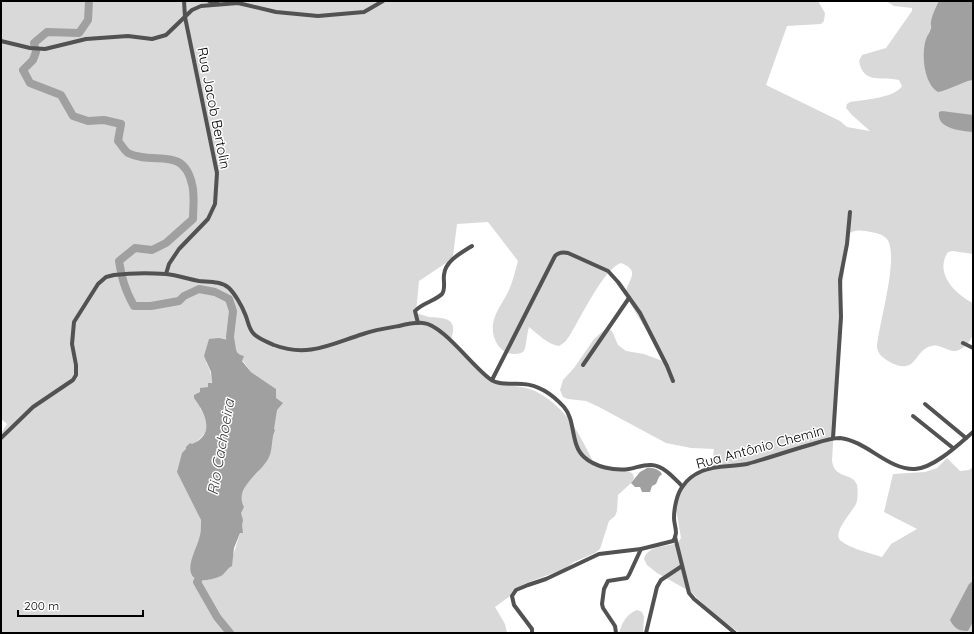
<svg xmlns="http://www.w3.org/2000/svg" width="974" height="634" font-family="Quicksand,sans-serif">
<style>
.green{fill:#d9d9d9;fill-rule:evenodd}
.water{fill:#a0a0a0}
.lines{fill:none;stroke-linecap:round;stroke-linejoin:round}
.river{stroke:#a0a0a0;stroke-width:8}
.street{stroke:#525252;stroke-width:4}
.labels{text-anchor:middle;stroke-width:3;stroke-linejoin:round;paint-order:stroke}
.street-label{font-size:14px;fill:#000;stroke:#fff}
.water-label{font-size:15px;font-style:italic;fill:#414141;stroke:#fff}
</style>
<rect width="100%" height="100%" fill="#fff"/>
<g class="green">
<path d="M 1,1 L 818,1 L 825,13 L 824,21 L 821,24 L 787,26 L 766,85 L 840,121 L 847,127 L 870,131 L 852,115 L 846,108 L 847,104 L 850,102 C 863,100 895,98 902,86 L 899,80 C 883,76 863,85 859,61 L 862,55 L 886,48 L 912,11 L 912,8 L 894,6 L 886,1 L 945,1 L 929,32 L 924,60 L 930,84 L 956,85 L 973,80 L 973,254 L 953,251 L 948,252 C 934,273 955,294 973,303 C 973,313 974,325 973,334 C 971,342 961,352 953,351 C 946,350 939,344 932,346 C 913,349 918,378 888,361 C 882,357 878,354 877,347 C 878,326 901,253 886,238 C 882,234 876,233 871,232 C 864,231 857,229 850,233 L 848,238 L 841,297 L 832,461 C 835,480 853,472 857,485 C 858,490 858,499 856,504 C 852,512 831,534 841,541 C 851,549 870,553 882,557 L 891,544 L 917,529 L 884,512 L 893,474 L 925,472 L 937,468 L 947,458 L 960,471 L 969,470 L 973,467 L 973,633 L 740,633 L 713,614 L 691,592 L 657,573 L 647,565 L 644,559 C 648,545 665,547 678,543 L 681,538 L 676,509 L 678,491 L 709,465 L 713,458 L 714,449 L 691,448 L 666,443 L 599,407 L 586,401 L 568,399 L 563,397 L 560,390 L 563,380 L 574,368 L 594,339 L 604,330 L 608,329 L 612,331 L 618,345 L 626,351 L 644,354 L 665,362 L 626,296 C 624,282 644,272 621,263 C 604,268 580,319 570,335 L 565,342 L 559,346 C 547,344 538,334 529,327 C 527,333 526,348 524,351 C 522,353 519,354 515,354 C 500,355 491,338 493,324 C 495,311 504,301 509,290 C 513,281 515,271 518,261 L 488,222 L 457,224 L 453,256 L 446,263 L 419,281 L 416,313 C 420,314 425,316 429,317 C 448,318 459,319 450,342 C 462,354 474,366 489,376 C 492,378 495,381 499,383 C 510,387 524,385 535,391 C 568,408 579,434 595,465 L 630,472 L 633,474 L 634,478 L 631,483 L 618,495 L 617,511 L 615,516 L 609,521 L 600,549 L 595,553 L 574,562 L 564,569 L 529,582 L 495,607 L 505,624 L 507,633 L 1,633 L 1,433 L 7,424 L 1,419 ZM 243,361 L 251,372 L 276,389 L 258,472 L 247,483 L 241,495 L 240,533 L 232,559 L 225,573 L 220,576 L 208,580 L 191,564 L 200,538 L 201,528 L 201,520 L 196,509 L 189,447 C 207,435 212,428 200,408 C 210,388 217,384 206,362 Z"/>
<path d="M 637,610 L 642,612 L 644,617 L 643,633 L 619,633 C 622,623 626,614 637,610 Z"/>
</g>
<g class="water">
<path d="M 939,1 L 973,1 L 973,80 C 961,82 950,90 938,92 C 924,84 921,54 926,39 C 927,36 930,32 931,28 C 932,26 930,24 931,22 C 932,15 936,7 939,1 Z"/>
<path d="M 942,111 L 973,115 L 973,132 C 962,131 936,129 939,112 Z"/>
<path d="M 219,338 L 228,340 L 232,345 L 235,346 C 235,351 238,355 244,356 L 242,361 L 251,372 L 276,389 L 276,398 L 283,403 L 277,410 L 274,429 L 275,430 C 271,438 273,449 269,457 C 262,473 233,487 244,507 L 241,513 L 243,520 L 242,525 L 243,533 L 240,533 L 234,548 L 232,566 C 227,568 226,573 221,576 C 214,579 206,581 199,580 C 181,575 196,550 199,539 C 201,533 201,527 201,520 L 177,472 L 182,453 L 186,449 L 186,447 L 190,443 L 192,444 C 216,434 205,413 194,398 L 194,395 L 200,392 L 200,388 L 208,387 L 208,383 L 212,383 L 211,372 L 204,356 L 209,339 Z"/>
<path d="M 647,468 C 652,467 659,469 662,474 L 659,477 L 656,484 L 652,486 L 650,492 L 642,492 L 640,487 L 635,487 L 631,483 L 640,472 Z"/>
<path d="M 973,581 L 973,622 L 968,631 C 958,631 954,628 950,620 L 969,584 Z"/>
</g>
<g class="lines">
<g class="river">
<path d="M 35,48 L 34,43 L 47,32 L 79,33 L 88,20 L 89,1"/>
<path d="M 36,52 L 33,60 L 23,70 L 30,83 L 61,95 L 73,116 L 88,121 L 104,120 L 121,124 L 118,141 C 121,144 124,150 128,153 C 154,166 183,145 192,184 C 195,195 193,208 193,219 L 166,243 L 152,250 L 135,248 L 119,261 C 122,279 125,290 134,306 L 151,306 L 179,301 L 184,296 L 199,289 L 215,292 L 229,299 L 233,311 L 230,337 L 233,356"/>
<path d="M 204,572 L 200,576 L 197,582 L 217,617 L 230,633"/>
</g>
<g class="street">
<path d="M 209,1 L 218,4"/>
<path d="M 1,41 L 30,48 L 45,49 L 86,39 L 128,36 L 152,39 L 166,35 L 192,10 L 201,6 L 238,3 L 276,12 L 318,16 L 364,12 L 383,1"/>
<path d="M 166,274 L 169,264 L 179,249 L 208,219 L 215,204 L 217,173 L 185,17 L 184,1"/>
<path d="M 418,323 L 415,311 C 422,303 435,301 442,294 C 446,289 443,280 444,275 C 445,261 461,253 472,246"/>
<path d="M 963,343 L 973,348"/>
<path d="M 583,365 L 629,298"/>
<path d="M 492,380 L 555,256 C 559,252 563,252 568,253 L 608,271 L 618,282 L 640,313 L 667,366 L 673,381"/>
<path d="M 925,404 L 966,438"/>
<path d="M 913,416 L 953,448"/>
<path d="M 1,438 L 33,407 L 73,380 L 76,375 L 76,365 L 72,344 L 74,322 L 98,284 L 106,277 L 114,275 C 131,273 149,273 166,274 C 177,275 188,279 199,281 C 209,282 221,281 229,288 C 235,294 242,306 245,314 C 248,320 248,327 253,333 C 257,338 267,342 274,345 C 308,358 331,344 363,334 C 374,330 387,328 399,326 C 407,324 415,322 423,323 C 442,324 472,366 490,379 C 499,386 513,383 523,384 C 540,385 553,395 564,407 C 576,421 570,444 584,457 C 595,467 614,471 629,469 C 636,468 644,464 652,465 C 664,466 674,478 682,486"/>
<path d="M 833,438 L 841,317 L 840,280 L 847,244 L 850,212"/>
<path d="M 675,537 L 689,593 L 694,599 L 735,633"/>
<path d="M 532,633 L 532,629 L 514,605 L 512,596 L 516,590 L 528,585 L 546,579 L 599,554 L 641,549 L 673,541 C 679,533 674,526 674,518 C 674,508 677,493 683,486 C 687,480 695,474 702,471 C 716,465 732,467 747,464 C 769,458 791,450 813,444 C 822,441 831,438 840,438 C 867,441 888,470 915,469 C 934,468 959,444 973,432"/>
<path d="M 616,633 L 615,626 L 603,608 L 602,604 L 604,589 L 608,581 L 627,578 L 629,575 L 641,549"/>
<path d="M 646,633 L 657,587 L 661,580 L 682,566"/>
</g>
</g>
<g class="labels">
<g class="street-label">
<text transform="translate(214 108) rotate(79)" y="5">Rua Jacob Bertolin</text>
<text transform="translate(760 447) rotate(-15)" y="5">Rua Antônio Chemin</text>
</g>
<g class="water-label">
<text transform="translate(221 447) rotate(-80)" y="5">Rio Cachoeira</text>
</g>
</g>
<rect width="974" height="634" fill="none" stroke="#000000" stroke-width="4"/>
<path d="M18 610v6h125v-6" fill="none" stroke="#000000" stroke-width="2"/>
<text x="24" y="610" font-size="12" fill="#000000" stroke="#ffffff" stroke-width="3" paint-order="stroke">200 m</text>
</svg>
